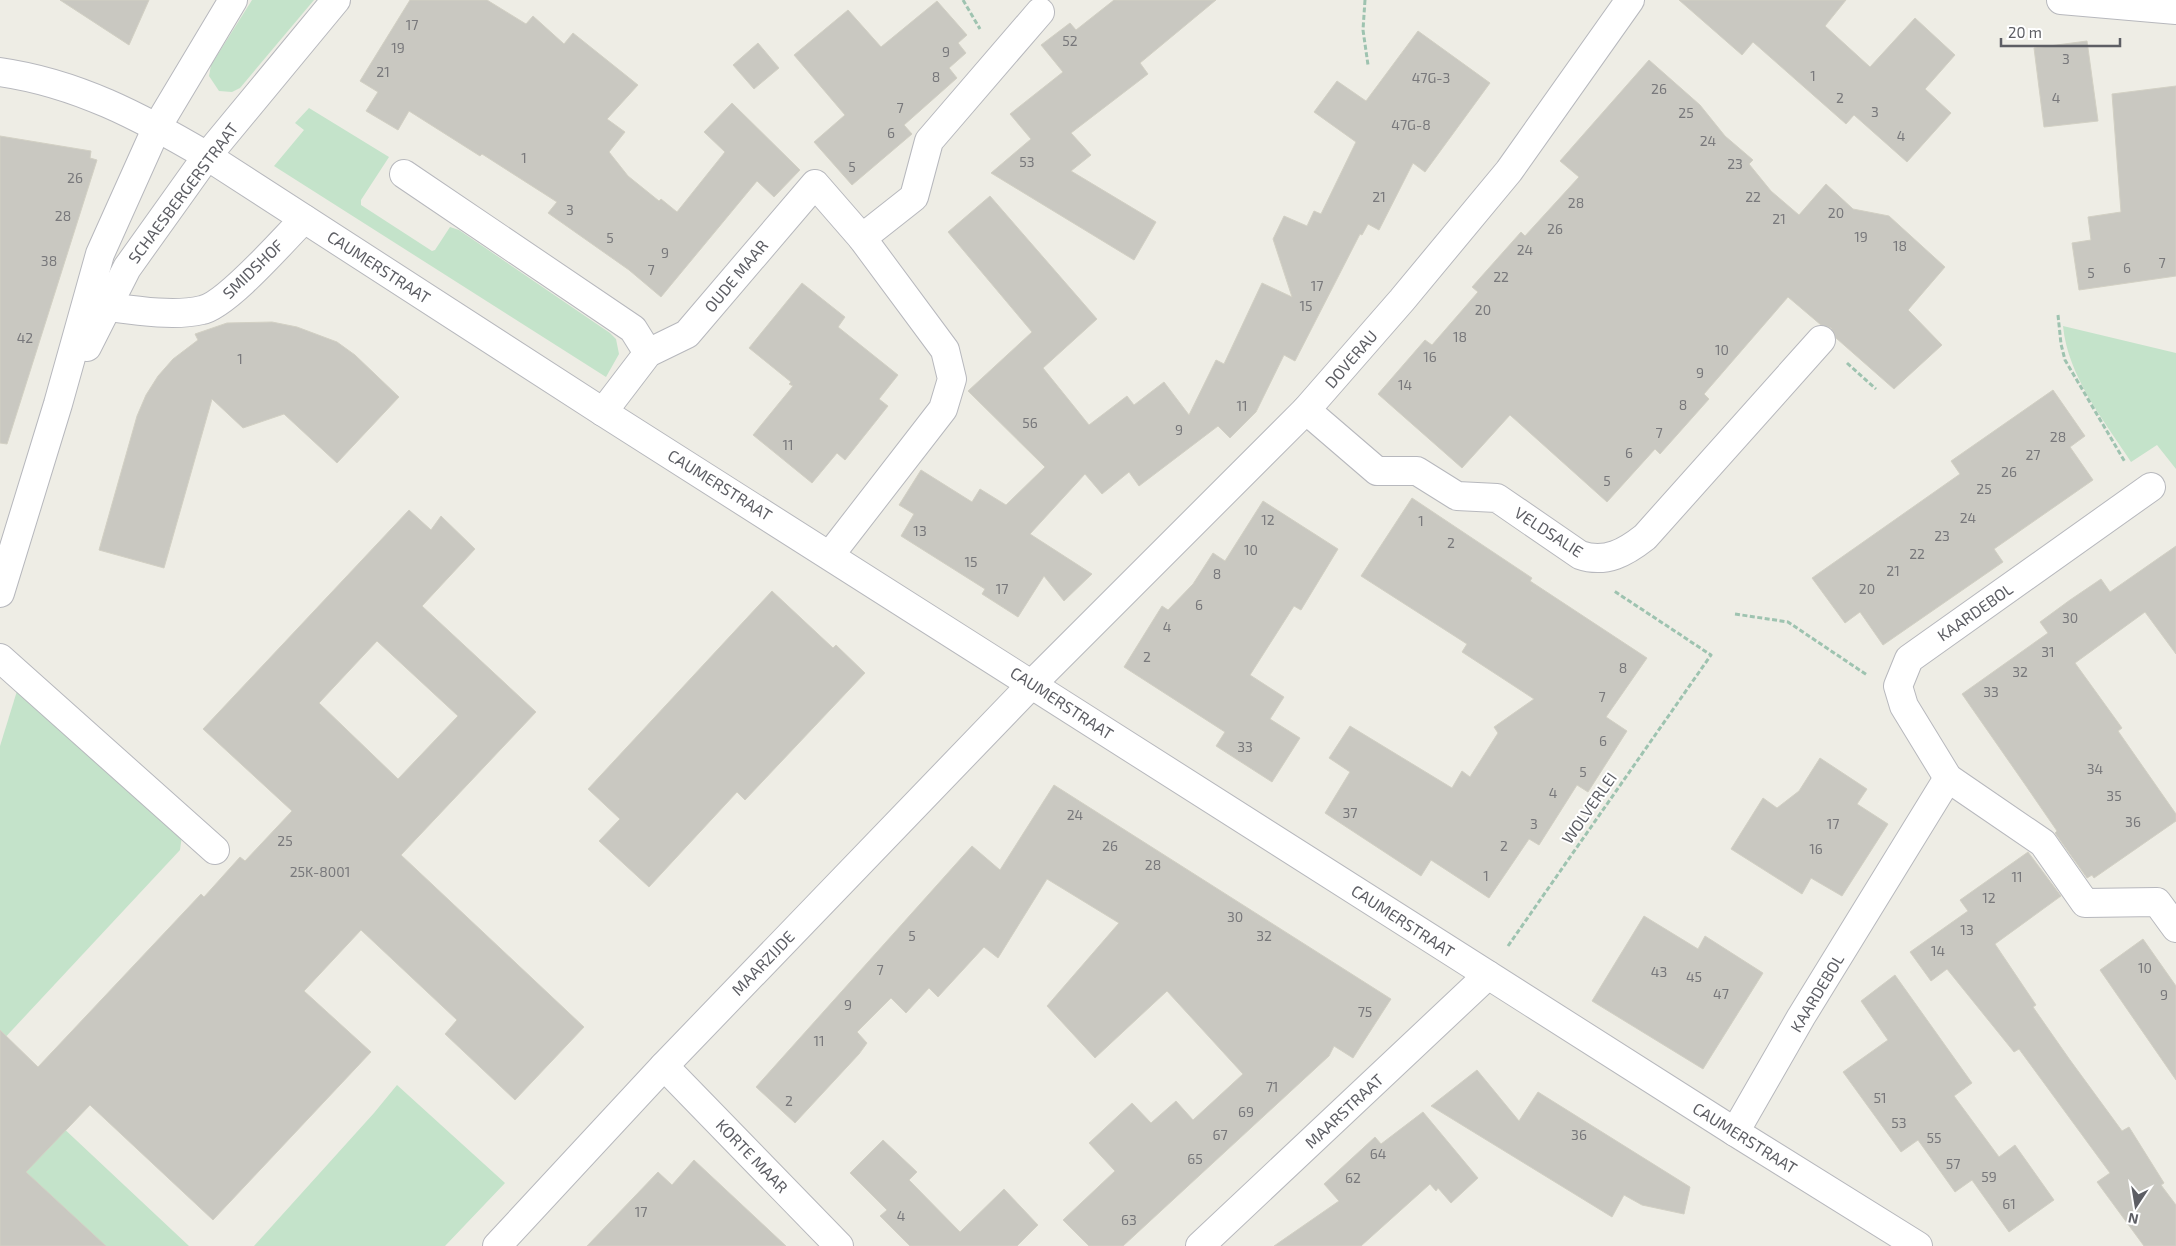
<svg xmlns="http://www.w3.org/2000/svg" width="2176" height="1246" font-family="'Exo 2',sans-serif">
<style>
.green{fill:#c4e3ca}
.building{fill:#c9c8c1;stroke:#d2d0c4;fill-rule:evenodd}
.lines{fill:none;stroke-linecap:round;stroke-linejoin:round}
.minor-casing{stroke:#b7b8bd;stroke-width:30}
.path{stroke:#9ec3b0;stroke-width:3;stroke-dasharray:5 2.5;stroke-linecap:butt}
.minor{stroke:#fff;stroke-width:28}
.labels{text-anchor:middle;stroke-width:4;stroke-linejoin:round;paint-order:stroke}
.number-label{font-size:14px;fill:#78787b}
.street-label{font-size:16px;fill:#5d5e64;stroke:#fff}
</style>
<rect width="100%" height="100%" fill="#eeede5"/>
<g class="green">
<path d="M 252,0 L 314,0 L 240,88 L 232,92 L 219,91 L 209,76 L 211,65 Z"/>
<path d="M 309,108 L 389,157 L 361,200 L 361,205 L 432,251 L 435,250 L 450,227 L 459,230 L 610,333 L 616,339 L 619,354 L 606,377 L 274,166 L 304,130 L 295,123 Z"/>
<path d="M 2063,326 L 2176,353 L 2176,469 L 2157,445 L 2131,462 C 2104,420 2068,377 2063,326 Z"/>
<path d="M 17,691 L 182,836 L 180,850 L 0,1043 L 0,746 Z"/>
<path d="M 0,1066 L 11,1079 L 189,1246 L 35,1246 Z"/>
<path d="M 397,1085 L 505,1183 L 445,1246 L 254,1246 L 374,1113 Z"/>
</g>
<g class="building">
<path d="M 60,0 L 149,0 L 129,45 Z"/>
<path d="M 410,0 L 487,0 L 526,24 L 533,16 L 564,44 L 573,33 L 638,85 L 607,119 L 625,132 L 609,152 L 628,176 L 659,201 L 661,199 L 677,212 L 725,152 L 704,132 L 732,103 L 800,170 L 774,197 L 757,181 L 661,297 L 629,270 L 548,213 L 557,202 L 482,154 L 480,156 L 409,111 L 398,130 L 366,111 L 378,92 L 360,81 Z"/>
<path d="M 1114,0 L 1216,0 L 1140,63 L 1148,74 L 1071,133 L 1091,155 L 1071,171 L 1156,222 L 1134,260 L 991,173 L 1031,139 L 1010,114 L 1063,72 L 1041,45 L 1070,23 L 1076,30 Z"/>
<path d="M 1679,0 L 1846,0 L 1825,26 L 1870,67 L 1915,18 L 1955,55 L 1925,89 L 1951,113 L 1907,162 L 1854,115 L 1846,124 L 1753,42 L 1742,55 Z"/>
<path d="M 937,1 L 967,35 L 958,43 L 966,53 L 949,68 L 957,78 L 904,125 L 912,134 L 852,185 L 814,142 L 845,115 L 794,55 L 848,10 L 881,47 Z"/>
<path d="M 1418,31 L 1490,83 L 1425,172 L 1413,163 L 1379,230 L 1368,224 L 1362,235 L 1360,234 L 1295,361 L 1284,355 L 1256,412 L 1230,438 L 1218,426 L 1139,486 L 1129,472 L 1102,494 L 1085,474 L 1030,534 L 1092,574 L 1064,601 L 1044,576 L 1018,617 L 982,594 L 985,589 L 901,536 L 914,514 L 899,505 L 921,470 L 972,502 L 980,489 L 1006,505 L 1045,467 L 968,391 L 1032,332 L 948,232 L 990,196 L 1097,319 L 1043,368 L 1089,425 L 1127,396 L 1134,405 L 1164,382 L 1189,415 L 1216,360 L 1224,364 L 1262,283 L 1292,297 L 1273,239 L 1284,216 L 1307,226 L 1314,211 L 1321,214 L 1356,142 L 1314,112 L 1337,81 L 1366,101 Z"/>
<path d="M 2087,41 L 2098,121 L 2044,127 L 2034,48 Z"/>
<path d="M 758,43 L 779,68 L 754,89 L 733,65 Z"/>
<path d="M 1649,60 L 1700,105 L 1725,136 L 1753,160 L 1749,164 L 1771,191 L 1799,215 L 1826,184 L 1853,209 L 1889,216 L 1945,267 L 1908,310 L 1942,345 L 1894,389 L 1836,338 L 1831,328 L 1821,325 L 1788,297 L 1704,394 L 1709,399 L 1660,454 L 1655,449 L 1607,502 L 1510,415 L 1462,468 L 1378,394 L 1425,340 L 1432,345 L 1478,292 L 1472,287 L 1521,232 L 1525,236 L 1579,177 L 1560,161 Z"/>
<path d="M 2176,86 L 2176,276 L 2079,290 L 2072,243 L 2091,240 L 2088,217 L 2121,212 L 2112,94 Z"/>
<path d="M 0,136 L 91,151 L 90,158 L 97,160 L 7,444 L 0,443 Z"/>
<path d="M 802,283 L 845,317 L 838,327 L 898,375 L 879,399 L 888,406 L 845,460 L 837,453 L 812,483 L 753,435 L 793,386 L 789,384 L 791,382 L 749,348 Z"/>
<path d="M 272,322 L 297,327 L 337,342 L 355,355 L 399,397 L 337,463 L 284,414 L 243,428 L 212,399 L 164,568 L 99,550 L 137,416 L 146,395 L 158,376 L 173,359 L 198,340 L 195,334 L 227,323 Z"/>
<path d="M 2053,390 L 2085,436 L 2070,447 L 2093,480 L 1994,549 L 2003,562 L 1883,645 L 1860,612 L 1845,623 L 1812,578 L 1960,474 L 1951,461 Z"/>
<path d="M 1412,498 L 1532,578 L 1530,581 L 1647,658 L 1606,717 L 1627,731 L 1588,792 L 1577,785 L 1539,845 L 1529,839 L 1489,898 L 1431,860 L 1421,876 L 1325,813 L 1350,772 L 1329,758 L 1350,726 L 1452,788 L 1462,771 L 1470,777 L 1498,733 L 1494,727 L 1534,699 L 1462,652 L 1467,644 L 1361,576 Z"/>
<path d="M 1263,501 L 1338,549 L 1301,610 L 1294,606 L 1250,675 L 1284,697 L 1270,719 L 1300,738 L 1272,782 L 1216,746 L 1225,732 L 1124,667 L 1162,606 L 1168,610 L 1193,584 L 1213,553 L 1225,561 Z"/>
<path d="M 409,510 L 431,530 L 441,516 L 475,549 L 422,606 L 536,712 L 401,855 L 584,1027 L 515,1100 L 445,1034 L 457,1020 L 361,930 L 304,991 L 371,1052 L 213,1220 L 90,1105 L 26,1172 L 106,1246 L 0,1246 L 0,1030 L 38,1067 L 201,894 L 204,897 L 240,857 L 245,861 L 292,811 L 203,729 ZM 377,641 L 458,716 L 398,779 L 319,703 Z"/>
<path d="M 2176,546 L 2176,654 L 2145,612 L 2075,663 L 2122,728 L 2118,731 L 2176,814 L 2176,821 L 2094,878 L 2092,875 L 2087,878 L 2055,833 L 2057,831 L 2024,783 L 1962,694 L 2048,633 L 2040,622 L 2070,600 L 2101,579 L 2110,592 Z"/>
<path d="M 772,591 L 833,648 L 836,645 L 865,673 L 745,800 L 737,792 L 649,887 L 599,841 L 620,819 L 588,789 Z"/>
<path d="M 1820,758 L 1867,789 L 1857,804 L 1888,824 L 1842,896 L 1811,878 L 1802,894 L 1731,849 L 1763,798 L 1777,808 L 1799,791 Z"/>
<path d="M 1054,785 L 1391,999 L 1353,1058 L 1334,1046 L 1329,1056 L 1123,1246 L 1089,1246 L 1063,1220 L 1115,1171 L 1089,1143 L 1132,1103 L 1151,1123 L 1176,1101 L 1193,1120 L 1243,1074 L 1167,991 L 1095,1058 L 1047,1006 L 1119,923 L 1047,879 L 998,958 L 984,947 L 938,997 L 929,988 L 906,1013 L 891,998 L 857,1032 L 867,1043 L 859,1054 L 795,1123 L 756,1087 L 972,846 L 1000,870 Z"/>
<path d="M 2028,852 L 2061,896 L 1995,944 L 2036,1005 L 2033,1007 L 2070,1060 L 2122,1131 L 2129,1127 L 2164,1183 L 2161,1185 L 2176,1205 L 2176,1246 L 2144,1246 L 2097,1182 L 2110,1173 L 2019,1049 L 2014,1052 L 1947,969 L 1931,981 L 1910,952 L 1968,911 L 1960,900 Z"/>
<path d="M 1644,916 L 1698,949 L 1705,936 L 1763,973 L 1703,1069 L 1592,1001 Z"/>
<path d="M 2143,939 L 2176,986 L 2176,1080 L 2100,970 Z"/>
<path d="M 1895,975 L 1972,1083 L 1954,1096 L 1999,1157 L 2015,1145 L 2054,1200 L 2009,1232 L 1972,1180 L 1955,1192 L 1918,1140 L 1901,1152 L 1843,1072 L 1888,1040 L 1861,1001 Z"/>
<path d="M 1477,1070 L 1519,1121 L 1538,1092 L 1690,1187 L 1684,1214 L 1642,1205 L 1624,1195 L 1612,1217 L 1431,1106 Z"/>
<path d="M 1423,1112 L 1478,1178 L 1451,1203 L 1438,1188 L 1436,1191 L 1430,1184 L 1361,1246 L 1274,1246 L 1339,1201 L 1324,1184 L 1375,1137 L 1381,1144 Z"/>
<path d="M 883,1140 L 917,1172 L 909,1180 L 960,1232 L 1004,1189 L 1038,1225 L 1017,1246 L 910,1246 L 880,1216 L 887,1210 L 850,1173 Z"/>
<path d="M 694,1160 L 786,1246 L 587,1246 L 658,1172 L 672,1185 Z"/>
</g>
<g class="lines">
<g class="minor-casing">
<g id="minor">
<path d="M 2061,0 L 2176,10"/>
<path d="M 0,72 C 77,83 141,117 207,156 L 603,412 L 1735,1132 L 1918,1246"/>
<path d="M 404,174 L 633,329 L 648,353"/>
<path d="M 862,238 L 914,197 L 929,141 L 1040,12"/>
<path d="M 107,307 C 138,310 172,317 202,310 C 227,305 284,239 304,219"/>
<path d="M 87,347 L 127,268 L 207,156 L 336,0"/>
<path d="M 1306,410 L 1377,471 L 1417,471 L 1457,496 L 1497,498 L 1580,555 C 1606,564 1626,552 1645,537 L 1821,340"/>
<path d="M 603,412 L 648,353 L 687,334 L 815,184 L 862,238 L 945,350 L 952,379 L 943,409 L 830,555"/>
<path d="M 2151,487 L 1909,659 L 1898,686 L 1904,706 L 1948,778 L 2043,843 L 2085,903 L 2157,902 L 2176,928"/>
<path d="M 0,593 L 58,404 L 100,254 L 157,127 L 233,0"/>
<path d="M 0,658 L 215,850"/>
<path d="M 664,1066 L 839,1246"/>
<path d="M 1735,1132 L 1801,1017 L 1948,778"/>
<path d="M 497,1246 L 664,1066 L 1032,684 L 1306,410 L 1402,300 L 1509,171 L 1630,0"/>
<path d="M 1200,1246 L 1488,975"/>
</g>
</g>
<g class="path">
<path d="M 963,0 L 980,29"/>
<path d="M 1365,0 L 1363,30 L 1368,65"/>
<path d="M 2058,315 L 2061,344 L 2065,360 L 2125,462"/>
<path d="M 1847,363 L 1876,389"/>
<path d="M 1735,614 L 1788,622 L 1867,675"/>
<path d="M 1508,946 L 1711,655 L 1614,591"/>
</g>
<use href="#minor" class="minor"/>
</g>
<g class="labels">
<g class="number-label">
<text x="412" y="30">17</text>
<text x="1070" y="46">52</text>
<text x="398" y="53">19</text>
<text x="946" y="57">9</text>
<text x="2066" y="64">3</text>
<text x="383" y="77">21</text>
<text x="1813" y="81">1</text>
<text x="936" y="82">8</text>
<text x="1431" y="83">47G-3</text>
<text x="1659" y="94">26</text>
<text x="1840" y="103">2</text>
<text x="2056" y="103">4</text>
<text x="900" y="113">7</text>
<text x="1875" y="117">3</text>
<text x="1686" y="118">25</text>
<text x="1411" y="130">47G-8</text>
<text x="891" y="138">6</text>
<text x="1901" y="141">4</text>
<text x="1708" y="146">24</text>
<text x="524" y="163">1</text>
<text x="1027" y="167">53</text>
<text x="1735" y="169">23</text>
<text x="852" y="172">5</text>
<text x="75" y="183">26</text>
<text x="1379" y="202">21</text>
<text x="1753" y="202">22</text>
<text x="1576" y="208">28</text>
<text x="570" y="215">3</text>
<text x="1836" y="218">20</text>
<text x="63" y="221">28</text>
<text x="1779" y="224">21</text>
<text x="1555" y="234">26</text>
<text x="1861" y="242">19</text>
<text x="610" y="243">5</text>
<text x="1900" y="251">18</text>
<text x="1525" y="255">24</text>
<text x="665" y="258">9</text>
<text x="49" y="266">38</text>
<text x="2162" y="268">7</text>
<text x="2127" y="273">6</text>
<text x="651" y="275">7</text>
<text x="2091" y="278">5</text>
<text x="1501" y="282">22</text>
<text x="1317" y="291">17</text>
<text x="1306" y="311">15</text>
<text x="1483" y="315">20</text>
<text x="1460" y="342">18</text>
<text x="25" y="343">42</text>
<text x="1722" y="355">10</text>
<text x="1430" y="362">16</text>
<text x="240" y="364">1</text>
<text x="1700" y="378">9</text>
<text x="1405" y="390">14</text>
<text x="1683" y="410">8</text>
<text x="1242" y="411">11</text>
<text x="1030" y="428">56</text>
<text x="1179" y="435">9</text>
<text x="1659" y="438">7</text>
<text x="2058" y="442">28</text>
<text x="788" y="450">11</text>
<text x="1629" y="458">6</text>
<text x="2033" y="460">27</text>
<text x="2009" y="477">26</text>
<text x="1607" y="486">5</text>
<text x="1984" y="494">25</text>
<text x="1968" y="523">24</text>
<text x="1268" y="525">12</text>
<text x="1421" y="526">1</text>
<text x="920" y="536">13</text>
<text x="1942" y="541">23</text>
<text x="1451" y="548">2</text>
<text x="1251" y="555">10</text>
<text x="1917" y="559">22</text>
<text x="971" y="567">15</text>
<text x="1893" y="576">21</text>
<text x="1217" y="579">8</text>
<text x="1002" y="594">17</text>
<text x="1867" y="594">20</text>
<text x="1199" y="610">6</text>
<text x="2070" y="623">30</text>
<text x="1167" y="632">4</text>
<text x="2048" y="657">31</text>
<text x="1147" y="662">2</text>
<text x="1623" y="673">8</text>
<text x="2020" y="677">32</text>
<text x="1991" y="697">33</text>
<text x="1602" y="702">7</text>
<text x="1603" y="746">6</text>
<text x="1245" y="752">33</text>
<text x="2095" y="774">34</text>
<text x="1583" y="777">5</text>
<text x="1553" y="798">4</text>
<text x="2114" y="801">35</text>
<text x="1350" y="818">37</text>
<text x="1075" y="820">24</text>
<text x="2133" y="827">36</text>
<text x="1534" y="829">3</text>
<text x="1833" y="829">17</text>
<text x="285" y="846">25</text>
<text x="1110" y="851">26</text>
<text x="1504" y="851">2</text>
<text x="1816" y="854">16</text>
<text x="1153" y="870">28</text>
<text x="320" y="877">25K-8001</text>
<text x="1486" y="881">1</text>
<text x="2017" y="882">11</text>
<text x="1989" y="903">12</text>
<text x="1235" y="922">30</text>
<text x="1967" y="935">13</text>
<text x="912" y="941">5</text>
<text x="1264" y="941">32</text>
<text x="1938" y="956">14</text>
<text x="2145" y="973">10</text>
<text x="880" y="975">7</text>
<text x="1659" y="977">43</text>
<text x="1694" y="982">45</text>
<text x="1721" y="999">47</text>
<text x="2164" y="1000">9</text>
<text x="848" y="1010">9</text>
<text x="1365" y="1017">75</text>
<text x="819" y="1046">11</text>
<text x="1272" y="1092">71</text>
<text x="1880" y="1103">51</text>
<text x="789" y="1106">2</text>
<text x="1246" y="1117">69</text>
<text x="1899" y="1128">53</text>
<text x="1220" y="1140">67</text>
<text x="1579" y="1140">36</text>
<text x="1934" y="1143">55</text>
<text x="1378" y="1159">64</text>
<text x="1195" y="1164">65</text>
<text x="1953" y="1169">57</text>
<text x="1989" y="1182">59</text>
<text x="1353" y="1183">62</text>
<text x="2009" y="1209">61</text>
<text x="641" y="1217">17</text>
<text x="901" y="1221">4</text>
<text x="1129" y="1225">63</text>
</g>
<g class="street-label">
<text transform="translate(183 193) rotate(-53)" y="6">SCHAESBERGERSTRAAT</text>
<text transform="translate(379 267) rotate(33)" y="6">CAUMERSTRAAT</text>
<text transform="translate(253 269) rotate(-44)" y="6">SMIDSHOF</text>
<text transform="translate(736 276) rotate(-50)" y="6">OUDE MAAR</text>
<text transform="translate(1351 359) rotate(-49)" y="6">DOVERAU</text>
<text transform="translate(720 485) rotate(32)" y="6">CAUMERSTRAAT</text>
<text transform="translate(1549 532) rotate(33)" y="6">VELDSALIE</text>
<text transform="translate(1975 612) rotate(-35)" y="6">KAARDEBOL</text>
<text transform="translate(1062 703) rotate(33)" y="6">CAUMERSTRAAT</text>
<text transform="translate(1589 808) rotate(-55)" y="6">WOLVERLEI</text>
<text transform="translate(1403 921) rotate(33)" y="6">CAUMERSTRAAT</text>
<text transform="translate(763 963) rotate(-46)" y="6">MAARZIJDE</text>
<text transform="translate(1817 993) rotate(-59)" y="6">KAARDEBOL</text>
<text transform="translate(1344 1111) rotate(-43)" y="6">MAARSTRAAT</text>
<text transform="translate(1745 1138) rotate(32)" y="6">CAUMERSTRAAT</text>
<text transform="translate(752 1156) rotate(46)" y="6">KORTE MAAR</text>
</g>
</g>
<g transform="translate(2136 1206) rotate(192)" stroke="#ffffff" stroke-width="4" paint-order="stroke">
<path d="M0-4L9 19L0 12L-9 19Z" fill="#5d5e64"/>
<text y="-8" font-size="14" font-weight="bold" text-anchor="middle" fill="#5d5e64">N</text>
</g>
<path d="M2001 38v8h119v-8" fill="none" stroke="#5d5e64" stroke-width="2.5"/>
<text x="2008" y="38" font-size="15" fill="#5d5e64" stroke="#ffffff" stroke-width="4" paint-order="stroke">20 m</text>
</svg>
